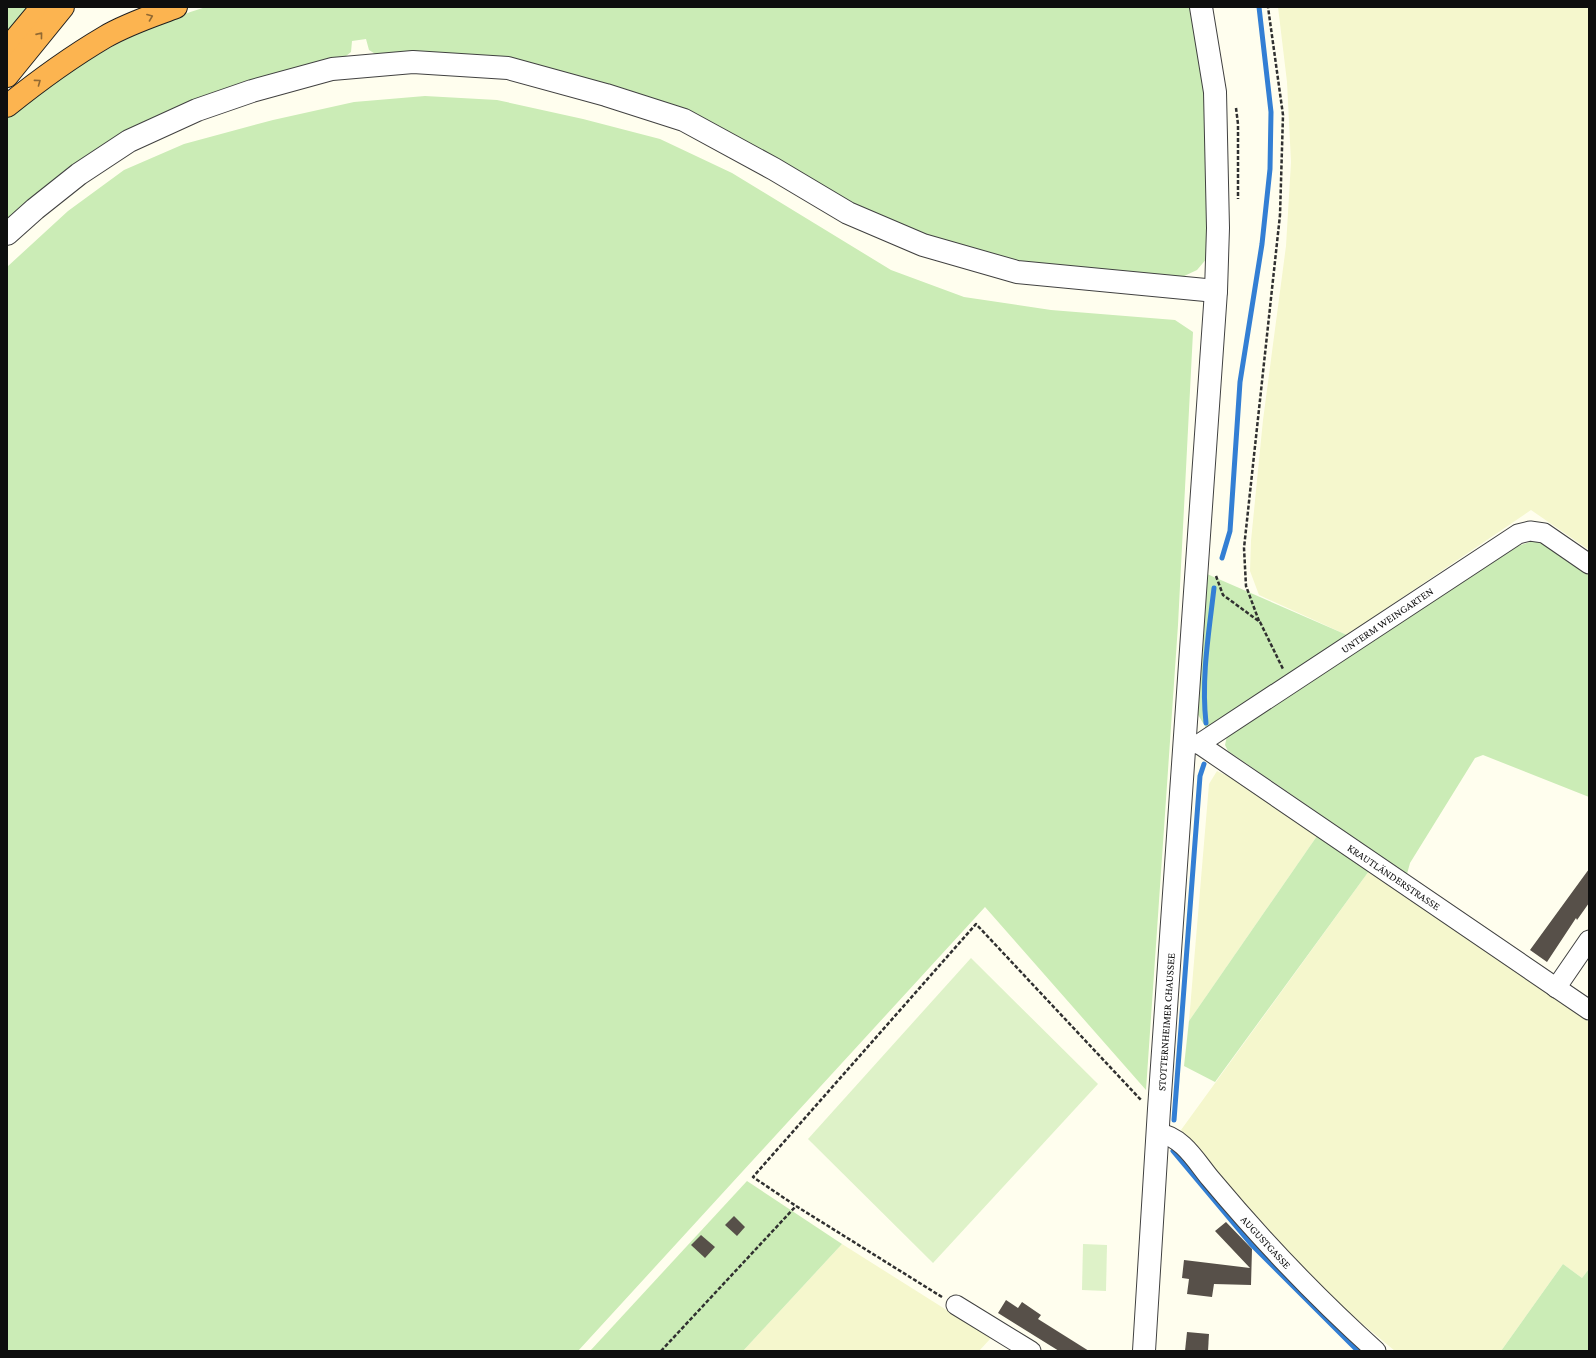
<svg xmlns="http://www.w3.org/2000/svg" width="1596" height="1358" font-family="'Crimson Pro',serif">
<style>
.farmland{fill:#f5f7cd}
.green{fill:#cbecb6}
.pitch{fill:#def2c8}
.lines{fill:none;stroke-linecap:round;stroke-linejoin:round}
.stream{stroke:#337fd4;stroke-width:5}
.building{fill:#575049}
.minor-casing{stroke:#414141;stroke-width:21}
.tertiary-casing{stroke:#414141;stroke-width:24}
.motorway-casing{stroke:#1f1f1f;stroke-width:24}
.path{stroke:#303030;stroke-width:2.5;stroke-dasharray:4 2;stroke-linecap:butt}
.minor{stroke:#fff;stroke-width:19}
.tertiary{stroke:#fff;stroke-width:22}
.motorway{stroke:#fcb450;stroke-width:22}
.oneway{stroke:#916932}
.labels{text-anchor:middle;stroke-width:4;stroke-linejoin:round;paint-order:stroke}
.street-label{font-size:11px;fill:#0e0e0e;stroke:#fff}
</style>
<rect width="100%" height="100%" fill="#fffeee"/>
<g class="farmland">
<path d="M 1278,7 L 1589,7 L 1589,550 L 1531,510 L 1347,635 L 1259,595 L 1250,571 L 1251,541 L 1263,420 L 1286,246 L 1291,162 L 1287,82 Z"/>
<path d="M 1217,771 L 1230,777 L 1317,836 L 1189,1021 L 1209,784 Z"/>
<path d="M 1369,871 L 1589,1022 L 1589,1269 L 1582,1278 L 1563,1264 L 1501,1351 L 1395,1351 L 1336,1302 L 1246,1206 L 1181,1130 Z"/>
<path d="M 842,1244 L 991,1338 L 979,1351 L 743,1351 Z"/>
</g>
<g class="green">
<path d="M 7,7 L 29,7 L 7,34 Z"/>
<path d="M 206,7 L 1197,7 L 1204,57 L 1208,257 L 1197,270 L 1180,278 L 1081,272 L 986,255 L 917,233 L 845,202 L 689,114 L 629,90 L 533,64 L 377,55 L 369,50 L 366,39 L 352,41 L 351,52 L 341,60 L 206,96 L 7,224 L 7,116 C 70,69 130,30 206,7 Z"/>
<path d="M 425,96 L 497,100 L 583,119 L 660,139 L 732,173 L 891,270 L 964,297 L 1051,310 L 1175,320 L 1193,332 L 1178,625 L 1146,1090 L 985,907 L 578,1351 L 7,1351 L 7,267 L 68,211 L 124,170 L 184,144 L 273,120 L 354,102 Z"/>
<path d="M 1533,541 L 1549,545 L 1589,574 L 1589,797 L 1483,755 L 1475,758 L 1410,863 L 1407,874 L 1228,751 L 1225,745 L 1227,736 L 1518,546 Z"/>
<path d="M 1207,574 L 1347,635 L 1206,728 L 1197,713 Z"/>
<path d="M 1317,836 L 1369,871 L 1215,1082 L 1184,1066 L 1189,1021 Z"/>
<path d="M 747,1181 L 842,1244 L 743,1351 L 590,1351 Z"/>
<path d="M 1563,1264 L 1582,1278 L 1589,1269 L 1589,1351 L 1501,1351 Z"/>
</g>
<g class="pitch">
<path d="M 971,958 L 1098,1084 L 933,1263 L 808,1139 Z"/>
<path d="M 1083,1244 L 1107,1245 L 1106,1291 L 1082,1290 Z"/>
</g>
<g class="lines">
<g class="stream">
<path d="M 1222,558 L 1230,531 L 1240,382 L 1262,244 L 1270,169 L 1271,112 L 1259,7"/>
<path d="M 1206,723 C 1201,678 1209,632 1214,588"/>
<path d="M 1174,1120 L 1200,776 L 1204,764"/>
<path d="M 1173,1151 L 1251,1244 L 1358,1351"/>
</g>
</g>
<g class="building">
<path d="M 1589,869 L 1589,903 L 1577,920 L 1576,918 L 1547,962 L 1530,950 Z"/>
<path d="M 734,1216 L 745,1227 L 737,1236 L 725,1225 Z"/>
<path d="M 1226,1222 L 1252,1249 L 1251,1285 L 1214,1284 L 1212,1297 L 1187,1294 L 1189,1279 L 1182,1278 L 1184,1260 L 1250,1268 L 1215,1231 Z"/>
<path d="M 701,1235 L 715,1247 L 705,1258 L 691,1245 Z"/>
<path d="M 1006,1300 L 1018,1308 L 1022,1302 L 1041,1315 L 1038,1319 L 1089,1351 L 1059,1351 L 998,1313 Z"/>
<path d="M 1187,1332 L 1209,1334 L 1208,1351 L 1185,1351 Z"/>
</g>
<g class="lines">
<g class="minor-casing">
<g id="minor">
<path d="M 1186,743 L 1199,744 L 1518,534 L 1530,531 L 1544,533 L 1589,564"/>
<path d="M 1199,744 L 1589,1010"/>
<path d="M 1556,988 L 1589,940"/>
<path d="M 1158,1133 C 1182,1136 1196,1161 1210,1178 C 1261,1239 1316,1297 1376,1351"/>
<path d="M 956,1305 L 1031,1351"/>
</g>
</g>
<g class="tertiary-casing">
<g id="tertiary">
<path d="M 7,234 L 35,209 L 79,174 L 129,141 L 197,110 L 252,91 L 332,69 L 413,62 L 508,68 L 606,95 L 684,120 L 774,169 L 848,213 L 923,245 L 1017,272 L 1216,291"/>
<path d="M 1144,1351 L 1159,1109 L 1216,291 L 1218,228 L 1215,92 L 1201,7"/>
</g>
</g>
<g class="motorway-casing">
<g id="motorway">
<path d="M 7,49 L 42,7"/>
<path d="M 7,76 L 63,7"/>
<path d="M 7,106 C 38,81 71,57 105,37 C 127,24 152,16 176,7"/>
</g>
</g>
<g class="path">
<path d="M 1236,108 L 1238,124 L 1238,199"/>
<path d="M 1216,576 L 1223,595 L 1260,622 L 1283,669"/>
<path d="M 1259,621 L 1246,586 L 1244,548 L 1280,215 L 1283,115 L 1268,7"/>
<path d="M 942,1297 L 796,1206 L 753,1177 L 976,924 L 1141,1100"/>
<path d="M 661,1351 L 796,1206"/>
</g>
<use href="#minor" class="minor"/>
<use href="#tertiary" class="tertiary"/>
<use href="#motorway" class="motorway"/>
</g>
<defs><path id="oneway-chevron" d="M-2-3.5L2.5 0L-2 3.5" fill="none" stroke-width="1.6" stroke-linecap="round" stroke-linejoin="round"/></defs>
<g class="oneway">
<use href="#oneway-chevron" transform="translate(150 17) rotate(-21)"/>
<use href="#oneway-chevron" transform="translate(40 35) rotate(-51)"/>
<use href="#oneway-chevron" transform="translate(38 82) rotate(-36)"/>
</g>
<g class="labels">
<g class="street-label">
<text transform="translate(1387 620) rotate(-34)" y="4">UNTERM WEINGARTEN</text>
<text transform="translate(1394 877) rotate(34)" y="4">KRAUTLÄNDERSTRASSE</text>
<text transform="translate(1166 1022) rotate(-86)" y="4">STOTTERNHEIMER CHAUSSEE</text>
<text transform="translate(1266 1242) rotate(47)" y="4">AUGUSTGASSE</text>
</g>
</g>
<rect width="1596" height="1358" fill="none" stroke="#0e0e0e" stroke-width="16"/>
</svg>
